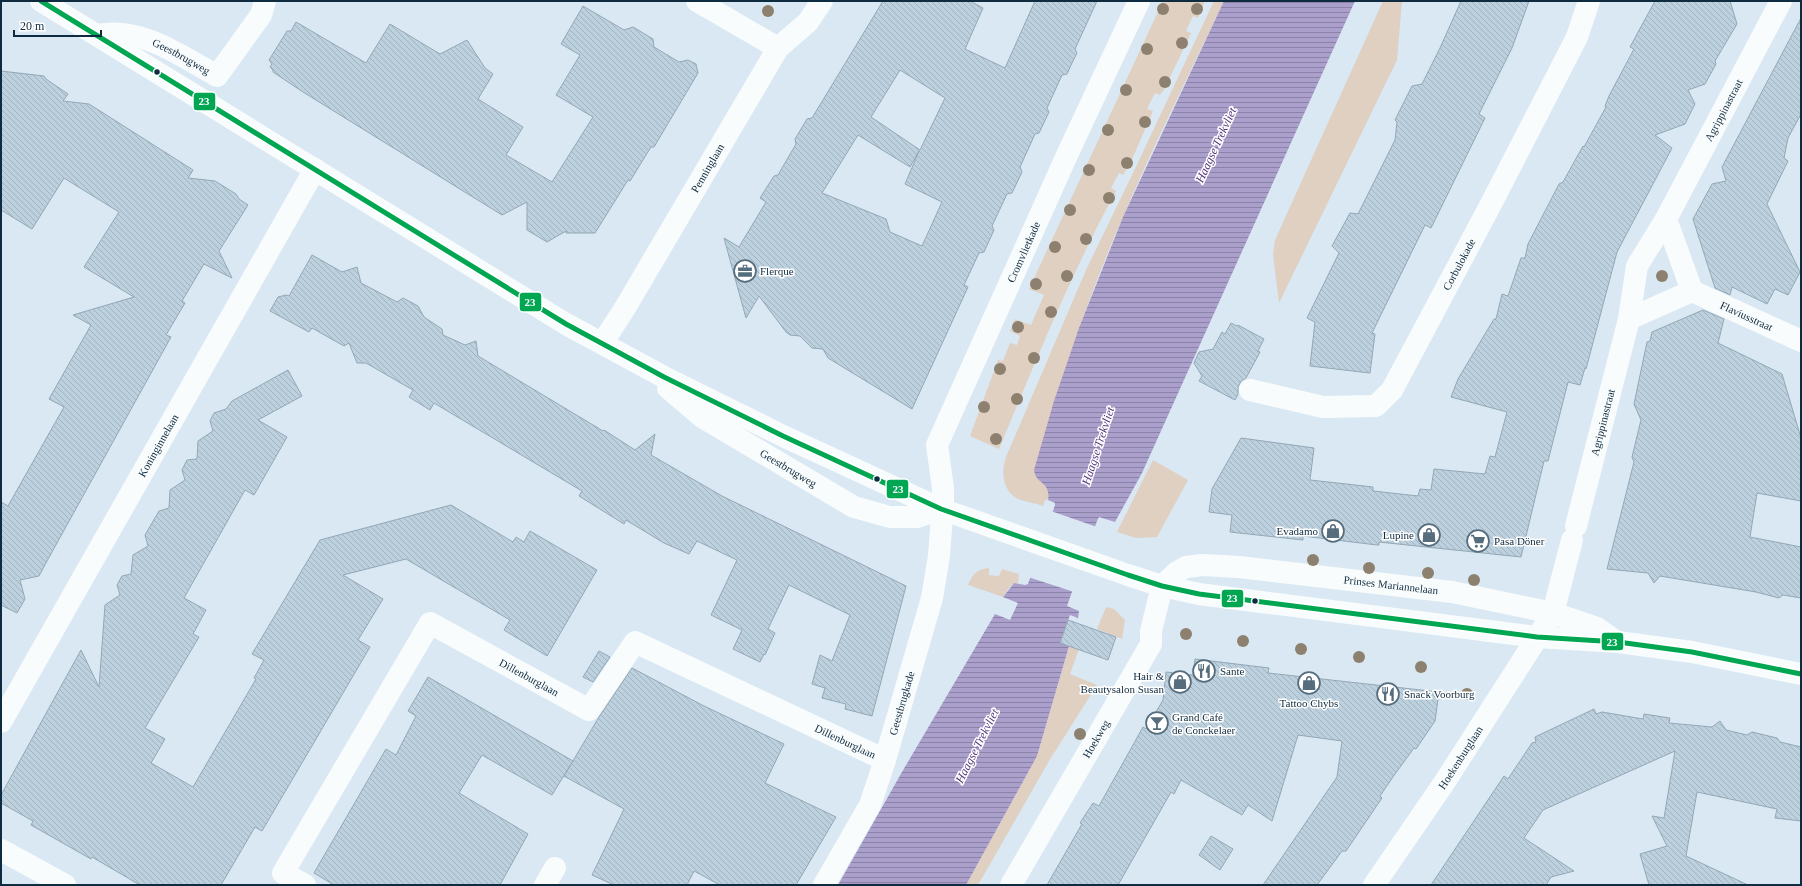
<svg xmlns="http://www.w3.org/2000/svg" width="1802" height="886" font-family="'Times New Roman',serif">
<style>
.grass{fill:#dfd0c2}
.water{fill:url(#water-rules)}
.pier{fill:#d9e8f3}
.building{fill:url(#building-back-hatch);stroke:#93a7b5;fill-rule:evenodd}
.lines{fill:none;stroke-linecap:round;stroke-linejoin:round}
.minor{stroke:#f9fcfd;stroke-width:22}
.bus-1-casing{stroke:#fff;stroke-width:8}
.bus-1{stroke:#00a651;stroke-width:5}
.tree{fill:#8d806e}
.bus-dot{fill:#0f2b3f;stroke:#fff;stroke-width:1.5}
.labels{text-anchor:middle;stroke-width:3;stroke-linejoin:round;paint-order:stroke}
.street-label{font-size:11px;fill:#0f2b3f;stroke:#fff}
.poi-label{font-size:11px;fill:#0f2b3f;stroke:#fff;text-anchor:start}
.water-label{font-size:12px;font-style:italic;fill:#55347e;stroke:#fff}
.line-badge{stroke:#fff;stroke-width:1.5}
.badge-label{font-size:11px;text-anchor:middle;font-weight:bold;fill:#fff}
</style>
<defs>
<pattern id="water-rules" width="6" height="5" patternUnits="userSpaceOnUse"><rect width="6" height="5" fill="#ab9fcc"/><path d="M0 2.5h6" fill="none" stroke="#8a82a7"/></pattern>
<pattern id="building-back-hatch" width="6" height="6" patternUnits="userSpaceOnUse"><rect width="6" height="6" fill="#bcd0de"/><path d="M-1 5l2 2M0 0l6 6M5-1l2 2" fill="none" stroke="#a0b3c0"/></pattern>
</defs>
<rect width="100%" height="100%" fill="#d9e8f3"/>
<g class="grass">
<path d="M 1163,1 L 1205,1 L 1198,18 L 1193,16 L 1186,31 L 1191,33 L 1164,90 L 1160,95 L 1155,93 L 1147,109 L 1153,111 L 1133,157 L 1123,175 L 1119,173 L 1111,188 L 1116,191 C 1071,274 1035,362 999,449 L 970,436 L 998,360 L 1003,361 L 1010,343 L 1017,345 L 1020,336 L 1010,331 L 1015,319 L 1031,325 L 1044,295 L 1029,289 Z"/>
<path d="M 1214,1 L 1224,1 C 1190,73 1154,144 1123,217 C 1087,298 1060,383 1035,468 L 1049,491 L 1048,500 L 1045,500 L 1043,506 C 1035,503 1026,502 1018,499 C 1002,491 1001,471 1006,457 L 1086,270 L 1133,173 Z"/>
<path d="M 1383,1 L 1402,1 L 1397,60 L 1279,303 L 1273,255 L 1275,240 Z"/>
<path d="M 1153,460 L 1188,480 L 1157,537 L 1136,538 L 1117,532 Z"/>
<path d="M 989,568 L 989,575 L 999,576 L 1002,569 L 1019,574 L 1018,583 C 1010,583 1007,591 1003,597 L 968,585 C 972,574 978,569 989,568 Z"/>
<path d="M 1106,607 L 1114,609 L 1125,620 L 1122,639 L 1097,629 Z"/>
<path d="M 1069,646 L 1079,649 L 1070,674 L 1097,685 L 1049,761 L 978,885 L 966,885 L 1037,756 Z"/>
</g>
<path class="water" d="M 1224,1 L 1355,1 L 1142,473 L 1115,522 L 1099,517 L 1097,521 L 1067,606 L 1079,611 L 1078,618 L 1070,615 L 1060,643 L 1069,646 L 1037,756 L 966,885 L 838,885 L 902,772 L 995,614 L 1010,620 L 1018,603 L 1003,597 L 1014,583 L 1025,585 L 1028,584 L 1055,505 L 1055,503 L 1048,500 C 1051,481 1036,485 1034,470 L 1054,401 L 1079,328 L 1123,217 Z"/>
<path class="pier" d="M 1051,511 L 1097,527 L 1074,592 L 1028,577 Z"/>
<g class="building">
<path d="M 883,1 L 970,1 L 983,8 L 965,49 L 1005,68 L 1035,1 L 1097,1 L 1075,49 L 1077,53 L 1071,65 L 1067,74 L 1062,75 L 1047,108 L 1049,112 L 1039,133 L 1035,134 L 1020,167 L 1022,172 L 1012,193 L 1007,194 L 992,226 L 994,230 L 984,252 L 979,253 L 964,285 L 968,287 L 912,409 L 828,358 L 823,349 L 812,348 L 800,336 L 790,335 L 786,332 L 759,296 L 746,318 L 724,238 L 739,247 L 766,202 L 760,198 L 774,176 L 778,175 L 796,144 L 795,139 L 807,119 L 812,118 ZM 900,70 L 945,98 L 920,150 L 871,117 ZM 858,135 L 910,167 L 919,151 L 905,184 L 942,202 L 922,246 L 890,232 L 886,219 L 822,193 Z"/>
<path d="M 1461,1 L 1529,1 L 1512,48 L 1479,114 L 1485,118 L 1431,228 L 1425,225 L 1372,333 L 1375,334 L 1370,373 L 1310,366 L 1315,322 L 1307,318 L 1339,253 L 1332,246 L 1350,213 L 1358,214 L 1395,140 L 1397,122 L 1395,120 L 1412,86 L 1422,84 L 1440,48 Z"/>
<path d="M 1655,1 L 1730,1 L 1737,24 L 1715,61 L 1716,64 L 1705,84 L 1688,90 L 1695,104 L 1685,124 L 1655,135 L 1672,148 L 1617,252 L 1586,369 L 1585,368 L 1580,385 L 1568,382 L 1548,461 L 1544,461 L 1521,557 L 1379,542 L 1379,545 L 1377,545 L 1303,536 L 1303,540 L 1230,532 L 1232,515 L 1209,512 L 1212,489 L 1241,438 L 1314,448 L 1310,480 L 1373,487 L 1373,491 L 1418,496 L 1420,489 L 1431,490 L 1434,469 L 1485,474 L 1490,456 L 1495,457 L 1507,412 L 1451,397 L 1458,379 L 1494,319 L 1496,319 L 1502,294 L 1508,296 L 1521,258 L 1525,258 L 1528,244 L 1559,184 L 1563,182 L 1583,146 L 1584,147 L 1606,107 L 1605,106 L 1609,96 L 1634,49 L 1630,47 Z"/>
<path d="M 583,6 L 624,30 L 633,27 L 653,39 L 654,47 L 679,62 L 688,60 L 696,64 L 698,73 L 654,147 L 651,147 L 630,181 L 628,180 L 595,233 L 566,233 L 566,231 L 547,242 L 527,230 L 527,202 L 502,215 L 303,92 L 273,72 L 273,70 L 270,67 L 272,64 L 269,60 L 287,31 L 291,31 L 296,22 L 366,63 L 390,24 L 440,54 L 467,40 L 485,68 L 493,74 L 478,99 L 523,127 L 506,155 L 552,182 L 593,117 L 556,95 L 580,55 L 561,44 Z"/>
<path d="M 1801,18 L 1801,114 L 1788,138 L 1784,158 L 1788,161 L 1767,204 L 1800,272 L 1788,295 L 1775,289 L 1767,304 L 1732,287 L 1730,295 L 1715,288 L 1693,219 L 1712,184 L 1726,181 L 1722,167 Z"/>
<path d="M 1,71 L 44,76 L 46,79 L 68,94 L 63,101 L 89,104 L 193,170 L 188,178 L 215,181 L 236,194 L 239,199 L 248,205 L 219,251 L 232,278 L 204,264 L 182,301 L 185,303 L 166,335 L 171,337 L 47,561 L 39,576 L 20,580 L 25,599 L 17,613 L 1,605 L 1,502 L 8,506 L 64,407 L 49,399 L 91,325 L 73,315 L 134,297 L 84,267 L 119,212 L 64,178 L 32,229 L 1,210 Z"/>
<path d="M 312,255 L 342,272 L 357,267 L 361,283 L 397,302 L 403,298 L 418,306 L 424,317 L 442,329 L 443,335 L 465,345 L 476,341 L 478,356 L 603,431 L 604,430 L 635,450 L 655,434 L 651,455 L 722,496 L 906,586 L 872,716 L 845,709 L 846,704 L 822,698 L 825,688 L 812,684 L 820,655 L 832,661 L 850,615 L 789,585 L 768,629 L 775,633 L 765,655 L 764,654 L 760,662 L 733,649 L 742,630 L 711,615 L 737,560 L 697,541 L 689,554 L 664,543 L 626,520 L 624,524 L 579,496 L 582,491 L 434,403 L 430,410 L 409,397 L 413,390 L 366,363 L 357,363 L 349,343 L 344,346 L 312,328 L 309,332 L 270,311 L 278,297 L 286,295 L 289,296 Z"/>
<path d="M 1703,310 L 1724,319 L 1718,343 L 1782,374 L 1801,438 L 1801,501 L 1757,493 L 1750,537 L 1801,547 L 1801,598 L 1783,595 L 1779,598 L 1756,592 L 1660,576 L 1654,583 L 1648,573 L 1607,569 L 1634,462 L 1632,457 L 1641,420 L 1634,404 L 1647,342 L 1650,341 L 1652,332 Z"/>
<path d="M 1231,323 L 1237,326 L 1238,325 L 1264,339 L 1258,351 L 1260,352 L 1246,378 L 1241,381 L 1238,387 L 1238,394 L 1235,400 L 1199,381 L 1202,376 L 1194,363 L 1199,352 L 1213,349 L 1222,332 L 1225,334 Z"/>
<path d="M 288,370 L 302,396 L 258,420 L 287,437 L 254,495 L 245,490 L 184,598 L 206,610 L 193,634 L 199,637 L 145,728 L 165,739 L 151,763 L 193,787 L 256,679 L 254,678 L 264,660 L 252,654 L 320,540 L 451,505 L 513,542 L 516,537 L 524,542 L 530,531 L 597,570 L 547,656 L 504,630 L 510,620 L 406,559 L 343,575 L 383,599 L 358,640 L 370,647 L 262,831 L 255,827 L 221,885 L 140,885 L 92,857 L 91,859 L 31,825 L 33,821 L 1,803 L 1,795 L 81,650 L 99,687 L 105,605 L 120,595 L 117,585 L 122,576 L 131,574 L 133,555 L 148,546 L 145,535 L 159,511 L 169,508 L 170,490 L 185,480 L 182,470 L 187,460 L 197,459 L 198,441 L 213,431 L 210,421 L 214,413 L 226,409 L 232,401 Z"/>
<path d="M 1068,620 L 1116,637 L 1108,660 L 1060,643 Z"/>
<path d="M 599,651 L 610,657 L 593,682 L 583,677 Z"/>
<path d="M 1195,659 L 1269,668 L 1268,673 L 1439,692 L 1435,721 L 1416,749 L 1414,748 L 1395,774 L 1380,796 L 1382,798 L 1346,851 L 1342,851 L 1317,885 L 1263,885 L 1337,777 L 1342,741 L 1298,735 L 1272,821 L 1248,805 L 1242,815 L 1181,780 L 1174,794 L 1171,792 L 1118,885 L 1047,885 L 1082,824 L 1080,823 L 1093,803 L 1099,806 L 1143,727 L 1146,729 L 1163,700 L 1166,672 L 1193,675 Z"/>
<path d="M 632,668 L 704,706 L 784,744 L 765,783 L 836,817 L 796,885 L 720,885 L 694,871 L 687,885 L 614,885 L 592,875 L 624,809 L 564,776 L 599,717 Z"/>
<path d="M 428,677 L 573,761 L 552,795 L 482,755 L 459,793 L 528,834 L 500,885 L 334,885 L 314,873 L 386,749 L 396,755 L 416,716 L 408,711 Z"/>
<path d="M 1594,709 L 1596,714 L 1602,712 L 1643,719 L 1644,714 L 1670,718 L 1669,723 L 1712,727 L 1720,721 L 1726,730 L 1747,735 L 1752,732 L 1777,738 L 1780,742 L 1801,747 L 1801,821 L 1775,818 L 1777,809 L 1697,792 L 1686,856 L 1748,885 L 1649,885 L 1640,854 L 1667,846 L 1652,816 L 1664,818 L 1675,751 L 1543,810 L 1524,838 L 1574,871 L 1551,877 L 1546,885 L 1431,885 L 1504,776 L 1508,779 L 1532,743 L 1536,742 L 1535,737 Z"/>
<path d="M 1211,836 L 1233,849 L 1220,870 L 1199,855 Z"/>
</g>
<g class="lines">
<g class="minor">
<path d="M 41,1 L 566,324 L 664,377 L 783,436 L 941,509 L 1128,575 L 1162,586 L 1199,594 L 1537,637 L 1618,642 L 1692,652 L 1801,674"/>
<path d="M 697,1 L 778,48"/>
<path id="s1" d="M 97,35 C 141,26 181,56 217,76 L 261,15 L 265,1"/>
<path d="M 1666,219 L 1692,291"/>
<path id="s2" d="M 1692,291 L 1801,341"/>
<path id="s3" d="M 1629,319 L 1637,266 L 1666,219 L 1781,1"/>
<path id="s4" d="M 603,342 L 625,308 L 778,48 L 808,22 L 822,1"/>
<path id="s5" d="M 668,388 L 702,417 L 854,507 L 890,517 L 917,517 L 941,509"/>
<path id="s6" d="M 1250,390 L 1323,407 L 1376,406 L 1392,390 L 1491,204 L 1577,37 L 1589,1"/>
<path id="s7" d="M 1576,526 L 1629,319 L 1692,291"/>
<path id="s8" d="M 1,722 L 315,169"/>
<path d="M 1,850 L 65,885"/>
<path id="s9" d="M 305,885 L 283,873 L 430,623 L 589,710 L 635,642 L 885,760"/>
<path d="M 545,885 L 555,868"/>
<path id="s10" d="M 824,885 L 870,805 L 885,760 L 932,598 L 939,556 L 943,502 L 943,488 L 937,445 L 1067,155 L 1139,1"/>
<path id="s11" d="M 1011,885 L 1151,644 L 1151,631 L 1162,586 L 1177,572 L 1186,567 L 1202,565 L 1239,567 L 1452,592 L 1553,613 L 1597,628 L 1614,640"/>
<path id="s12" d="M 1374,885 L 1444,783 L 1553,613 L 1572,540"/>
</g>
<g class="bus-1-casing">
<path id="bus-1" d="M 41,1 L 566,324 L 664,377 L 783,436 L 941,509 L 1128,575 L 1162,586 L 1199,594 L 1537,637 L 1618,642 L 1692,652 L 1801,674"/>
</g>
<use href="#bus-1" class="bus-1"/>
</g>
<g class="tree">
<circle cx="1163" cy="9" r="6"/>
<circle cx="1197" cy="9" r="6"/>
<circle cx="768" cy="11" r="6"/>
<circle cx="1182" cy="43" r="6"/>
<circle cx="1147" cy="49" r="6"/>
<circle cx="1165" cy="82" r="6"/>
<circle cx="1126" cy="90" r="6"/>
<circle cx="1145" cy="122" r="6"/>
<circle cx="1108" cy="130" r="6"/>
<circle cx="1127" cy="163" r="6"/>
<circle cx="1089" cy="170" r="6"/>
<circle cx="1109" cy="198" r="6"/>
<circle cx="1070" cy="210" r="6"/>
<circle cx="1086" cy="239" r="6"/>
<circle cx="1055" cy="247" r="6"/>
<circle cx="1067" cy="276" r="6"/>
<circle cx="1662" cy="276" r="6"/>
<circle cx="1036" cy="284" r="6"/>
<circle cx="1051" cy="312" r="6"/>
<circle cx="1018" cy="327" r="6"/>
<circle cx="1034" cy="358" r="6"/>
<circle cx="1000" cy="369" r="6"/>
<circle cx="1017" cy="399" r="6"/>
<circle cx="984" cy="407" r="6"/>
<circle cx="996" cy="439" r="6"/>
<circle cx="1313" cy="560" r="6"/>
<circle cx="1369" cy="568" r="6"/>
<circle cx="1428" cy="573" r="6"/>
<circle cx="1474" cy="580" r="6"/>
<circle cx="1186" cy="634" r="6"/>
<circle cx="1243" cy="641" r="6"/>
<circle cx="1301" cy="649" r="6"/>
<circle cx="1359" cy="657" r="6"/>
<circle cx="1421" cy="667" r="6"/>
<circle cx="1467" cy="694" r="6"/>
<circle cx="1080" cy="734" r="6"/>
</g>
<defs>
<g id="office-ring" transform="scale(1.15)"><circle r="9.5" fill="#fff" stroke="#566d7e" stroke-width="1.5"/><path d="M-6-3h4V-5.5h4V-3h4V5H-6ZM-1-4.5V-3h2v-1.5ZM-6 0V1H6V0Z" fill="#566d7e"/></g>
<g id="shop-ring" transform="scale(1.15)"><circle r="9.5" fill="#fff" stroke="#566d7e" stroke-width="1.5"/><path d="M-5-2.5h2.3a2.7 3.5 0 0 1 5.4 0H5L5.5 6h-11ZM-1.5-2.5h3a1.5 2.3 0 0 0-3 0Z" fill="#566d7e"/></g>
<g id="supermarket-ring" transform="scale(1.15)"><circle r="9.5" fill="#fff" stroke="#566d7e" stroke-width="1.5"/><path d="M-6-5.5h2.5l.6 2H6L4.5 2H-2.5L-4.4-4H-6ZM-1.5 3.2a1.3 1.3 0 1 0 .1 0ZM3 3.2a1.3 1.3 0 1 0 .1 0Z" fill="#566d7e"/></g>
<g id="restaurant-ring" transform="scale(1.15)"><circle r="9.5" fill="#fff" stroke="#566d7e" stroke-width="1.5"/><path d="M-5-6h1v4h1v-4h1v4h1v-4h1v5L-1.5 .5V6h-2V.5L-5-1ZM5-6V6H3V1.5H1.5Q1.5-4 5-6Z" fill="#566d7e"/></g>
<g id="bar-ring" transform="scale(1.15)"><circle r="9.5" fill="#fff" stroke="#566d7e" stroke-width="1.5"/><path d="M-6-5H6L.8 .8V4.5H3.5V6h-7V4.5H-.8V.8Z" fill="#566d7e"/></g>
</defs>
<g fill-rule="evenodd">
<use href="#office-ring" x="745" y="271"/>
<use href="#shop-ring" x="1333" y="531"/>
<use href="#shop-ring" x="1429" y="535"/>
<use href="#supermarket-ring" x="1478" y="541"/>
<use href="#restaurant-ring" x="1204" y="671"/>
<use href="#shop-ring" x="1180" y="682"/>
<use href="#shop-ring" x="1309" y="683"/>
<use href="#restaurant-ring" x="1388" y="694"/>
<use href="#bar-ring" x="1157" y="723"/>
</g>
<g class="bus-dot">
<circle cx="157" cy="72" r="3.5"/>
<circle cx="877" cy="479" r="3.5"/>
<circle cx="1255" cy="601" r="3.5"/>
</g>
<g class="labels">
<g class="street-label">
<text dy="4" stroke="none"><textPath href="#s1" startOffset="89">Geestbrugweg</textPath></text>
<text dy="4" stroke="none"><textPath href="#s3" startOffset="232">Agrippinastraat</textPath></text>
<text dy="4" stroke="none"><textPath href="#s4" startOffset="203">Penninglaan</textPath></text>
<text dy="4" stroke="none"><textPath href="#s10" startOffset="674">Cromvlietkade</textPath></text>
<text dy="4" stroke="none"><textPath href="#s6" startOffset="293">Corbulokade</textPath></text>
<text dy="4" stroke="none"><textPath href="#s2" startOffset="60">Flaviusstraat</textPath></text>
<text dy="4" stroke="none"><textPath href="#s7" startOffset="107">Agrippinastraat</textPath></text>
<text dy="4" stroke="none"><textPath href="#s8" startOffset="318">Koninginnelaan</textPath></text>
<text dy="4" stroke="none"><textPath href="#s5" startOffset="145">Geestbrugweg</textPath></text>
<text dy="4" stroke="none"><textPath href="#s11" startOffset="575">Prinses Mariannelaan</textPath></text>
<text dy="4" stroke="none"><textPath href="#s9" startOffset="428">Dillenburglaan</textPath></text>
<text dy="4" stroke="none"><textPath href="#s10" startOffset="199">Geestbrugkade</textPath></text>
<text dy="4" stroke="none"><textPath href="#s11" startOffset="169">Hoekweg</textPath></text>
<text dy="4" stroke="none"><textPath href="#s9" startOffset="811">Dillenburglaan</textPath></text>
<text dy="4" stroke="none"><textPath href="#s12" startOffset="154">Hoekenburglaan</textPath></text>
</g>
<g class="poi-label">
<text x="760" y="275">Flerque</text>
<text x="1318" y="535" text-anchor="end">Evadamo</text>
<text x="1414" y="539" text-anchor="end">Lupine</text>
<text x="1494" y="545">Pasa Döner</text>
<text x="1220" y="675">Sante</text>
<text x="1164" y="680" text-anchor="end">Hair &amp;<tspan x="1164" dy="13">Beautysalon Susan</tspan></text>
<text x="1404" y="698">Snack Voorburg</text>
<text x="1309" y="707" text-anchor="middle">Tattoo Chybs</text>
<text x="1172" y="721">Grand Café<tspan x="1172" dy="13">de Conckelaer</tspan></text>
</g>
<g class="water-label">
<text transform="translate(1216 145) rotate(-65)" y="4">Haagse Trekvliet</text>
<text transform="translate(1098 446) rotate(-72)" y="4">Haagse Trekvliet</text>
<text transform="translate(977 746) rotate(-63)" y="4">Haagse Trekvliet</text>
</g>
</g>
<g class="line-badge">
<rect x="193" y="92" width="23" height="19" rx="4" fill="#00a651"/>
<rect x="519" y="292" width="23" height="20" rx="4" fill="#00a651"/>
<rect x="886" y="479" width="23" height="20" rx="4" fill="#00a651"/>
<rect x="1221" y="589" width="23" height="19" rx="4" fill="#00a651"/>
<rect x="1601" y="632" width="23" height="19" rx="4" fill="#00a651"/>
</g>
<g class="badge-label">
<text x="204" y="105">23</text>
<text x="530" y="306">23</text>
<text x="898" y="493">23</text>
<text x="1232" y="602">23</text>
<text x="1612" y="646">23</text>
</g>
<rect width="1802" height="886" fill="none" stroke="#0f2b3f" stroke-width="4"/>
<path d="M14 30v6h87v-6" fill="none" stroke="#0f2b3f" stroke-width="2"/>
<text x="20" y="30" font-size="12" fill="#0f2b3f" stroke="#ffffff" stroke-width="3" paint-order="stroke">20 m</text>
</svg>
